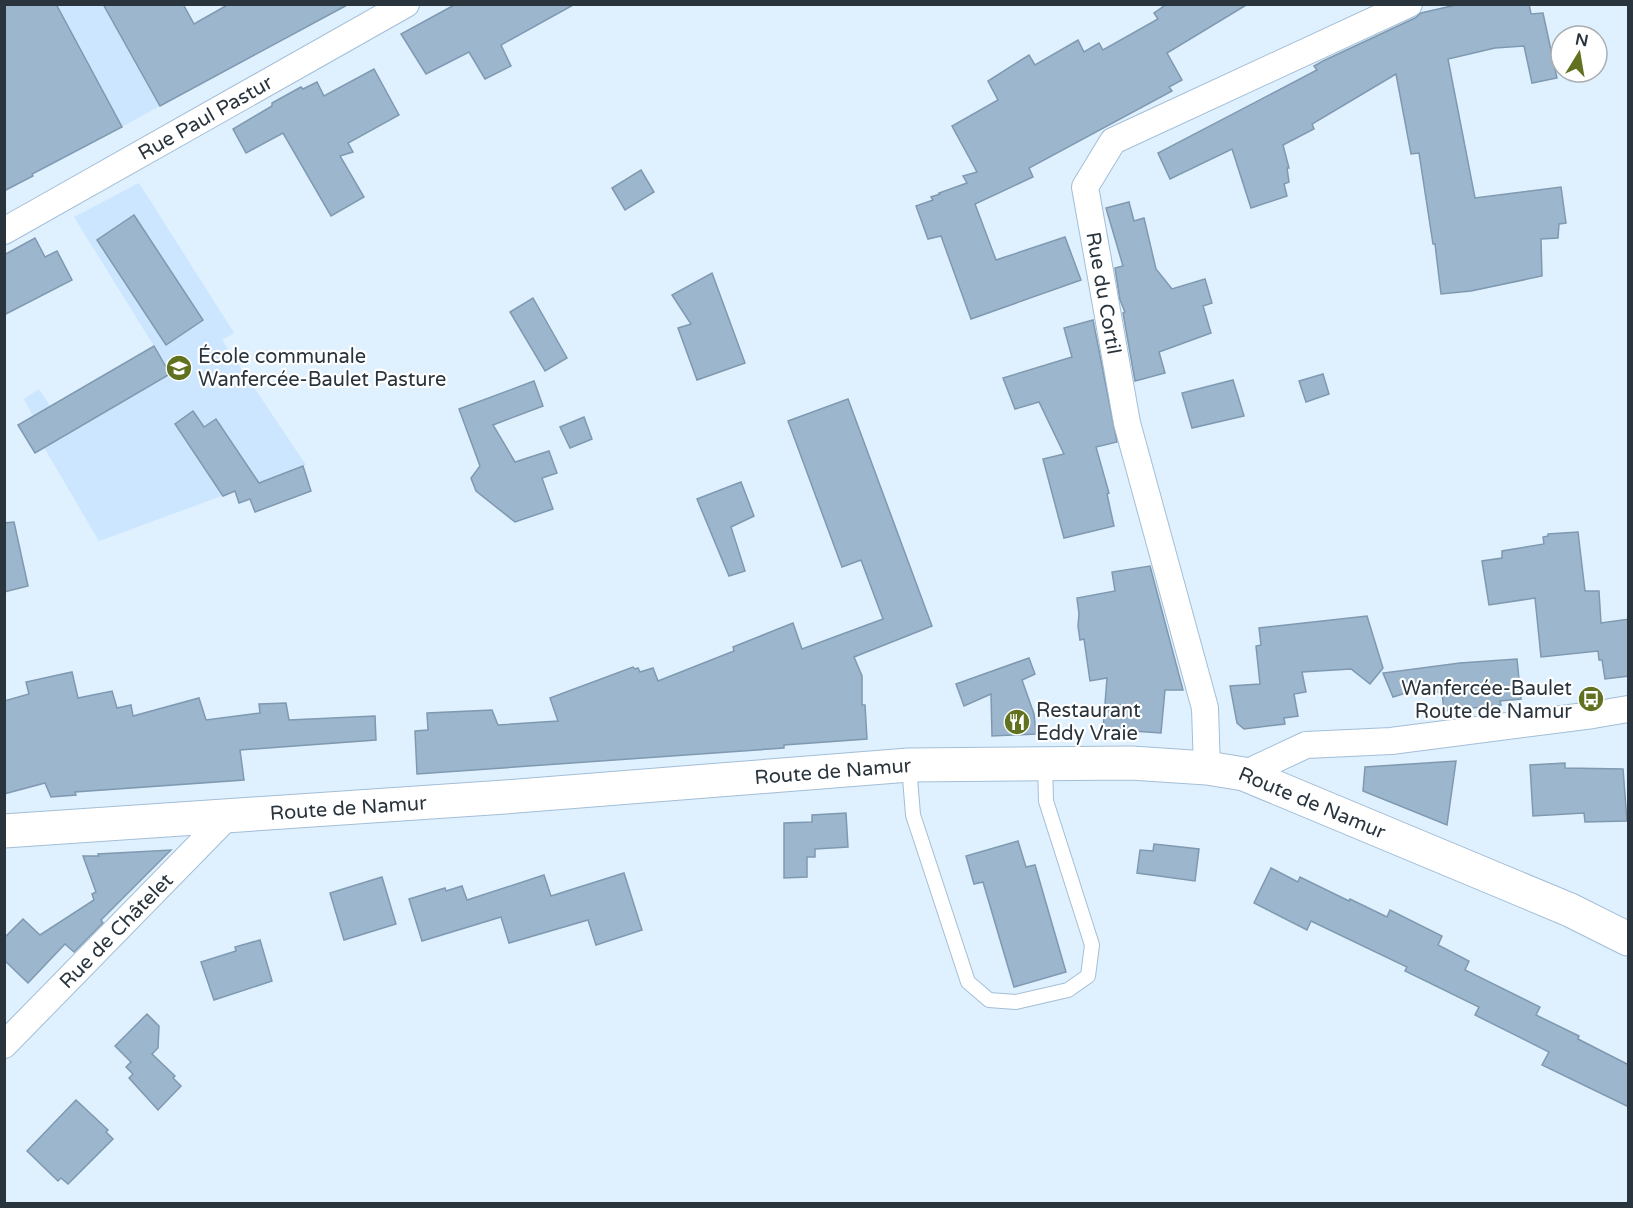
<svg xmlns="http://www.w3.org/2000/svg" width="1633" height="1208" font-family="'Varela Round',sans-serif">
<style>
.built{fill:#cbe6fe}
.building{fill:#9bb6cd;stroke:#7f99b0;stroke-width:1.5}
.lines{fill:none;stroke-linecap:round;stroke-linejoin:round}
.lane-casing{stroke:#a3bed6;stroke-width:16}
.street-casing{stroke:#a3bed6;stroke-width:28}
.secondary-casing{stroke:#a3bed6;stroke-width:35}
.lane{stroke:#fff;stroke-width:14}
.street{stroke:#fff;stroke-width:26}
.secondary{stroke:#fff;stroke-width:33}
.labels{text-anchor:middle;stroke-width:4.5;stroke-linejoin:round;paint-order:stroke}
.street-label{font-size:20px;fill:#29343d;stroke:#fff}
.poi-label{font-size:20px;fill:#29343d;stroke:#fff;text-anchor:start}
</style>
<rect width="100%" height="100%" fill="#dff0fe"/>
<g class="built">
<path d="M 4,5 L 104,5 L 160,106 L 41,171 L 5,104 Z"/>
<path d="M 139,183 L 234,333 L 222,340 L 306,465 L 99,541 L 28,420 L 33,416 L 24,399 L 39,389 L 50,406 L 154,346 L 74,217 Z"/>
</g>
<g class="building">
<path d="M 4,4 L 56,4 L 122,127 L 32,174 L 33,176 L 4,191 Z"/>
<path d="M 103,4 L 183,4 L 194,24 L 229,4 L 349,4 L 160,106 Z"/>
<path d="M 456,4 L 575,4 L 501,45 L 511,66 L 485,79 L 469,52 L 426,74 L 401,34 Z"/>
<path d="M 1167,4 L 1248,4 L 1167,53 L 1182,80 L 1169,87 L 1172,91 L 1029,168 L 1033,177 L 975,204 L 996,260 L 1065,237 L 1081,280 L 971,319 L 941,236 L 928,239 L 916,206 L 933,200 L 931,197 L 940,194 L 939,193 L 967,183 L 963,176 L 977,172 L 952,126 L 998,100 L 988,81 L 1029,55 L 1035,65 L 1078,40 L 1084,52 L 1099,43 L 1103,50 L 1158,19 L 1154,13 Z"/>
<path d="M 1460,4 L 1529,4 L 1531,14 L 1543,13 L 1557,78 L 1532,83 L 1524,46 L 1495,48 L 1448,59 L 1475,198 L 1561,187 L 1566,223 L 1559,224 L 1558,238 L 1541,239 L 1542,276 L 1471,291 L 1441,294 L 1435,244 L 1433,244 L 1419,153 L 1411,154 L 1396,74 L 1312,124 L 1314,129 L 1283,145 L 1289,168 L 1287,168 L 1289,182 L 1284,184 L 1287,196 L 1251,208 L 1232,149 L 1170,179 L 1158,153 L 1317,70 L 1314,66 L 1323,61 L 1415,18 L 1421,13 Z"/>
<path d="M 374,69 L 399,115 L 348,143 L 353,152 L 340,156 L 364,197 L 331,216 L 283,133 L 246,153 L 233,129 L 272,106 L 272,103 L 301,87 L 303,89 L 317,82 L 324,96 Z"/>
<path d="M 641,170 L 654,192 L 625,210 L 612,188 Z"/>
<path d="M 1129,202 L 1134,221 L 1144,218 L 1156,269 L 1172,289 L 1205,279 L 1212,303 L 1203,306 L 1211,333 L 1159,352 L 1165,373 L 1135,381 L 1123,313 L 1125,312 L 1120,300 L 1115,268 L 1123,266 L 1106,208 Z"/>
<path d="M 134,215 L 203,320 L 166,345 L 97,240 Z"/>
<path d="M 35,238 L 45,257 L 57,251 L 72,280 L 4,315 L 4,255 Z"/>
<path d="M 712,273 L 745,363 L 697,380 L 678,328 L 691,324 L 672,295 Z"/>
<path d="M 533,298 L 567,358 L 545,371 L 510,312 Z"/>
<path d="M 1093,320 L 1117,442 L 1096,447 L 1109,493 L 1107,494 L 1114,526 L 1064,538 L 1043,459 L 1064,454 L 1039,402 L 1015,409 L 1003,378 L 1072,357 L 1064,328 Z"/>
<path d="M 154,346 L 170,374 L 35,453 L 18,425 Z"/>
<path d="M 1323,374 L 1329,394 L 1306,402 L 1299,381 Z"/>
<path d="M 1233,380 L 1244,416 L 1192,428 L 1182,393 Z"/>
<path d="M 534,381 L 543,406 L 493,425 L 515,462 L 549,451 L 557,473 L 542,478 L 553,509 L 515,522 L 476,491 L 471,478 L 480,466 L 459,409 Z"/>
<path d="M 848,399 L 932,626 L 854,657 L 862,676 L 862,705 L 865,705 L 867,739 L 784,745 L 784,748 L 417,774 L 415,731 L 428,730 L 427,713 L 492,710 L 498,725 L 558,721 L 550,698 L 633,667 L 635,669 L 638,668 L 640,672 L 653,668 L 658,681 L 734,651 L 733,647 L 793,623 L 802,649 L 883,619 L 861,560 L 842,567 L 788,421 Z"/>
<path d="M 193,411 L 204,427 L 216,419 L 259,483 L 303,466 L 311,491 L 255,512 L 250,499 L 239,503 L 235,491 L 223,496 L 175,424 Z"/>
<path d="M 584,417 L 592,439 L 570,448 L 560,427 Z"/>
<path d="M 741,482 L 754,516 L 731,527 L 745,571 L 729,576 L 697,499 Z"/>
<path d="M 14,522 L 28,586 L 4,592 L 4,523 Z"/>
<path d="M 1578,532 L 1585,591 L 1599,591 L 1601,623 L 1629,619 L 1629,676 L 1605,679 L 1602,660 L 1599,660 L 1598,651 L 1541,657 L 1535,598 L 1489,605 L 1482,561 L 1502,558 L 1502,551 L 1544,544 L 1543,537 L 1548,536 L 1548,534 Z"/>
<path d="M 1150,566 L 1183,690 L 1165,690 L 1161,733 L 1103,729 L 1107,678 L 1090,681 L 1084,639 L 1080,640 L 1078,626 L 1079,614 L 1077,598 L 1115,591 L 1112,572 Z"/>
<path d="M 1367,616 L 1383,668 L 1370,684 L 1351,669 L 1302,672 L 1306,692 L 1294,694 L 1298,716 L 1284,718 L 1285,724 L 1244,729 L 1237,723 L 1230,686 L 1260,684 L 1256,646 L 1261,645 L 1259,628 Z"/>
<path d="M 1029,658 L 1035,674 L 1022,680 L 1034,714 L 1036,734 L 992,736 L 991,694 L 964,706 L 956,684 Z"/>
<path d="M 1517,659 L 1521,699 L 1500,701 L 1501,705 L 1472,708 L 1444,711 L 1442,692 L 1425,694 L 1425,687 L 1393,697 L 1383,673 L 1460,663 Z"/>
<path d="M 72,672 L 78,698 L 112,691 L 117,708 L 131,705 L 133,716 L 199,698 L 206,720 L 260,713 L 259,704 L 286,703 L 289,720 L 375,716 L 376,740 L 240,750 L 244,780 L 75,792 L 76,795 L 51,797 L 45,783 L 4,794 L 4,701 L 29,694 L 26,682 Z"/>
<path d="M 1456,761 L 1447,825 L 1363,791 L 1365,767 Z"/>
<path d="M 1565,763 L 1565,768 L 1623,769 L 1627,821 L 1585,822 L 1584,813 L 1533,816 L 1530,765 Z"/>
<path d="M 846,813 L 848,847 L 815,849 L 815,857 L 807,857 L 807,877 L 784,878 L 784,823 L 812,822 L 812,815 Z"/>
<path d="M 1018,841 L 1026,867 L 1035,865 L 1066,972 L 1014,987 L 983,882 L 974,884 L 966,856 Z"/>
<path d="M 1154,844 L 1199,849 L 1195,881 L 1137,873 L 1140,850 L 1153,851 Z"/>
<path d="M 171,850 L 101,920 L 103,923 L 74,952 L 65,944 L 28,983 L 4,960 L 4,938 L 23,919 L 40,935 L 94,900 L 92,894 L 96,892 L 83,856 L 99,856 L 98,854 Z"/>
<path d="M 1271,868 L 1298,882 L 1300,877 L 1349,901 L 1350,899 L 1387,917 L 1390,910 L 1442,936 L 1438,945 L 1469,961 L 1465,970 L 1540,1007 L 1536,1015 L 1579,1036 L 1578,1039 L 1629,1065 L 1629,1107 L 1542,1065 L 1549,1052 L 1475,1015 L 1479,1007 L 1405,971 L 1407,967 L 1311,921 L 1307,930 L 1254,903 Z"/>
<path d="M 624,873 L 642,930 L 596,945 L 588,920 L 509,943 L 501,917 L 422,941 L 409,899 L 445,888 L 446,891 L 462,886 L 467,900 L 544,875 L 551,896 Z"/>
<path d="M 382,877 L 396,924 L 344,940 L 330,893 Z"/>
<path d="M 260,940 L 272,981 L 214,1000 L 201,962 L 236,951 L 235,947 Z"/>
<path d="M 147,1014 L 159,1026 L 158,1048 L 152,1054 L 175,1076 L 173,1078 L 181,1086 L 158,1110 L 129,1078 L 133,1074 L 126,1067 L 131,1062 L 115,1046 Z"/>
<path d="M 76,1100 L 108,1130 L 106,1132 L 113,1139 L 68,1184 L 61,1178 L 58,1181 L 27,1151 Z"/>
</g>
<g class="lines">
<g class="lane-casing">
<path id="lane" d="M 909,765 L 913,815 L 968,982 L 989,1000 L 1016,1002 L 1068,990 L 1088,976 L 1092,945 L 1046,801 L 1045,764"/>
</g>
<g class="street-casing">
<g id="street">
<path id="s1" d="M 4,231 L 406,4"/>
<path d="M 1207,768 L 1205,708 L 1127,423 L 1085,187 L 1113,141 L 1409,4"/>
<path d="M 1244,774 L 1306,745 L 1391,741 L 1593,715 L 1628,709"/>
<path id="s2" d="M 4,1045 L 228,816"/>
</g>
</g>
<g class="secondary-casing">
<g id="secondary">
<path id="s3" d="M 4,831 L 505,797 L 909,765 L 1131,763 L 1207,768 L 1244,774 L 1570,910 L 1628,939"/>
</g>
</g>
<use href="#lane" class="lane"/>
<use href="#street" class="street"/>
<use href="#secondary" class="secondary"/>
</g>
<defs>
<g id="school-disc" transform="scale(1.35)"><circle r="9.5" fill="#60711f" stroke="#fff"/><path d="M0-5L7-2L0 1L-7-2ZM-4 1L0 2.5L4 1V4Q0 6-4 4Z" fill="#fff"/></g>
<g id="bus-disc" transform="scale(1.35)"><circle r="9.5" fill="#60711f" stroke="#fff"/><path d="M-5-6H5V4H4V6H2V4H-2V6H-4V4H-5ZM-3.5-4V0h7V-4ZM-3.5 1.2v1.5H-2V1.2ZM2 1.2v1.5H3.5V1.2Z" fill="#fff"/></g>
<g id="restaurant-disc" transform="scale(1.35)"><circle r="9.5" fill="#60711f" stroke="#fff"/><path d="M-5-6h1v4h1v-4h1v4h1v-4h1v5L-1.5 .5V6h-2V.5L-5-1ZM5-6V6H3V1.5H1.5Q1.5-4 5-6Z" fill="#fff"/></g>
</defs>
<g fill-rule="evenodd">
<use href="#school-disc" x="179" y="368"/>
<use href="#bus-disc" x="1591" y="699"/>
<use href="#restaurant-disc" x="1017" y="722"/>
</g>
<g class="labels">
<g class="street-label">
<text dy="7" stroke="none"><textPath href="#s1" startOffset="231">Rue Paul Pastur</textPath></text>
<text transform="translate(1104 293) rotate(80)" y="7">Rue du Cortil</text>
<text dy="7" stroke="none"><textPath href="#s3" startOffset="831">Route de Namur</textPath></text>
<text dy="7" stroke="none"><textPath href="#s3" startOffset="1317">Route de Namur</textPath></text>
<text dy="7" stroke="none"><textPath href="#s3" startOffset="345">Route de Namur</textPath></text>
<text dy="7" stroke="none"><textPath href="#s2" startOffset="160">Rue de Châtelet</textPath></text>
</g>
<g class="poi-label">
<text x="198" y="363">École communale<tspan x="198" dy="23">Wanfercée-Baulet Pasture</tspan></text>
<text x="1572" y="695" text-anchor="end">Wanfercée-Baulet<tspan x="1572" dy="23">Route de Namur</tspan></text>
<text x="1036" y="717">Restaurant<tspan x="1036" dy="23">Eddy Vraie</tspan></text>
</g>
</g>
<rect width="1633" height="1208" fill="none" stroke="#29343d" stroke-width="12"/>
<g transform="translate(1579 54) rotate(11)"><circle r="28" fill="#ffffff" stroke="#a9aeb1" stroke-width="1.5"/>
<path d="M0-4.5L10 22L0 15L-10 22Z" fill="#60711f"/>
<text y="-9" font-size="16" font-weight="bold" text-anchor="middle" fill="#29343d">N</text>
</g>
</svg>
